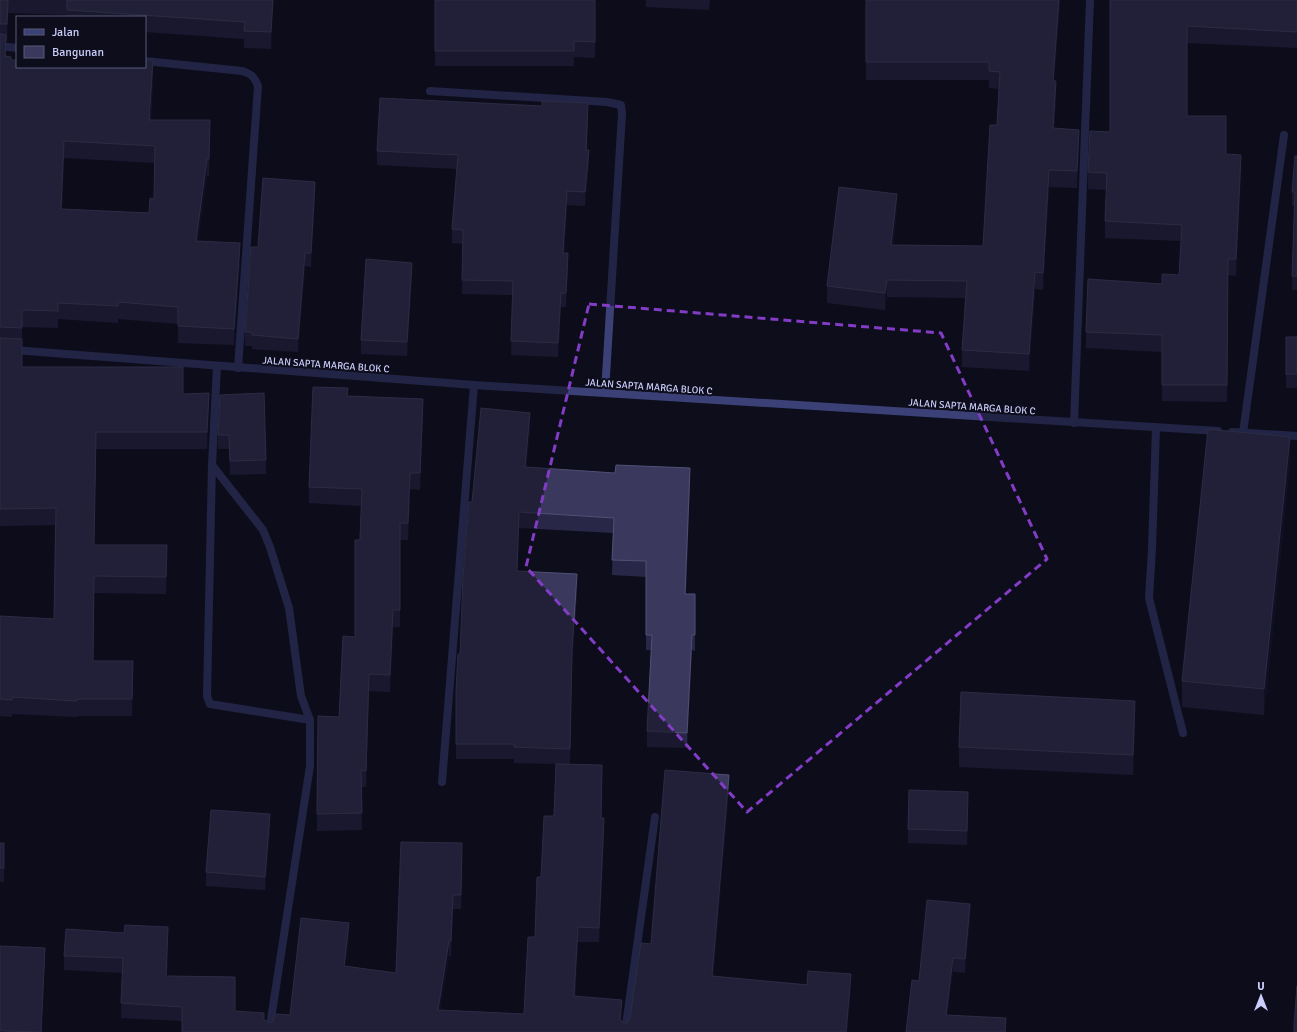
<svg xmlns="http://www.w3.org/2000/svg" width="1297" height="1032" font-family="Signika,sans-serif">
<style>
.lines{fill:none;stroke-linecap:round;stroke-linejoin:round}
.service{stroke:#3b4177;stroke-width:8}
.minor{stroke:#3b4177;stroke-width:8}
.wall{fill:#282748;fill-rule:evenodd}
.shaded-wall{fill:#16152f}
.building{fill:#3a385c;stroke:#505075;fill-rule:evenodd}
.marked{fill:none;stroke:#833cc5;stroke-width:3;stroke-dasharray:8 5;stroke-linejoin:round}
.labels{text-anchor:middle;stroke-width:4;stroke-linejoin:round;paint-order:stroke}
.street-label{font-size:10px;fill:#cbcdfb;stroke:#0d0d1c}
</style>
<rect width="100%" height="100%" fill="#0d0d1c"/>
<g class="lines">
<path class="service" d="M 1156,428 L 1152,549 L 1149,598 L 1183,733"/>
<g class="minor">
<path d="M 0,46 L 17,48"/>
<path d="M 145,61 L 242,71 C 251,74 254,76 258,86 L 238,368"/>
<path d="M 430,91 L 607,102 L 621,105 L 622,114 L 605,392"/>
<path d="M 0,349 L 474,385 L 1218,431"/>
<path d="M 217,366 L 212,465 L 207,696 L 210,704 L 310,720 L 310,766 L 269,1032"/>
<path d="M 1074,423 L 1090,0"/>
<path d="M 1232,432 L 1297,436"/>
<path d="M 1243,433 L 1284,135"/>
<path d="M 212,465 L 263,530 L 270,547 L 289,608 L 301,696 L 310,720"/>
<path d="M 442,782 L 474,385"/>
<path d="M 625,1032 L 655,817"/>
</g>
</g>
<g class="wall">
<path d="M 0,0 L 273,0 L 271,49 L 244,48 L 244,39 L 145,32 L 145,17 L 67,17 L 67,15 L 8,13 L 7,41 L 6,41 L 6,56 L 11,60 L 153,77 L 151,120 L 210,120 L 209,176 L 207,176 L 198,241 L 240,260 L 234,345 L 178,343 L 178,324 L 118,319 L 118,323 L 58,319 L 58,328 L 22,327 L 22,367 L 183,394 L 209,410 L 207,449 L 96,449 L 94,545 L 167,545 L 166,594 L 94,593 L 93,661 L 133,661 L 132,716 L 77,716 L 77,717 L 12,714 L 12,717 L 0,716 L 0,616 L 54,619 L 55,525 L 0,526 ZM 64,158 L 155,163 L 154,199 L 149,213 L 62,209 Z"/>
<path d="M 435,0 L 595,0 L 595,58 L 574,57 L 574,66 L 435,66 Z"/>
<path d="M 646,0 L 710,0 L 709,10 L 646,7 Z"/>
<path d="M 866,0 L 1060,0 L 1054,81 L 1056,98 L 1054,129 L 1079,147 L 1077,188 L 1049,187 L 1043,290 L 1035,289 L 1029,371 L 962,367 L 962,350 L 965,298 L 887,297 L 885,310 L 827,303 L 827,286 L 897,211 L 893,245 L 983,246 L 997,125 L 999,89 L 989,88 L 989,80 L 866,80 Z"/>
<path d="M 1110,0 L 1297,0 L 1297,48 L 1187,43 L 1187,116 L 1226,154 L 1241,171 L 1236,276 L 1228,275 L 1227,402 L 1162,401 L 1162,352 L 1086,348 L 1086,332 L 1162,284 L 1179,275 L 1181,241 L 1105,238 L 1105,221 L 1107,190 L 1088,189 L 1088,172 L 1110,132 Z"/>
<path d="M 588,117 L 587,150 L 589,164 L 585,206 L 567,205 L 564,253 L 568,267 L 566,307 L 561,307 L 558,357 L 511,355 L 513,295 L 462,294 L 463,244 L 452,243 L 452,229 L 457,169 L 377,165 L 377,151 Z"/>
<path d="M 1297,156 L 1297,290 L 1292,290 L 1294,206 L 1292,206 L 1292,192 Z"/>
<path d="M 315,195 L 311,267 L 305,266 L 298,352 L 252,349 L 252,346 L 245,346 L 245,332 L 258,247 Z"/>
<path d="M 412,277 L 407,356 L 361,354 L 361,340 Z"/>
<rect x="1286" y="337" width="11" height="51"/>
<path d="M 220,395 L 266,460 L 266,474 L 230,475 L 229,449 L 218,449 L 218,435 Z"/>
<path d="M 348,396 L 423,416 L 420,490 L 410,489 L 408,540 L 400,540 L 400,627 L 393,627 L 390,692 L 369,691 L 366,787 L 361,787 L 362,830 L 317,831 L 317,814 L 339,717 L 355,637 L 361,506 L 309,503 L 309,487 Z"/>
<path d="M 530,428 L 526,467 L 690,483 L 686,594 L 695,594 L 695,651 L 692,650 L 687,748 L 647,747 L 647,731 L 651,650 L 646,650 L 646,577 L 612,575 L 613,533 L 519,528 L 517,571 L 577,590 L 572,666 L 570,764 L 602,780 L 601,818 L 604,833 L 599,942 L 578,942 L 575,997 L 622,1014 L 621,1021 L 622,1022 L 627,1023 L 630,1018 L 651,944 L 729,789 L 713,976 L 851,988 L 847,1032 L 182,1032 L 182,1021 L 121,1018 L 122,973 L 64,970 L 64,956 L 168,941 L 167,976 L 235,1011 L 264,1020 L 271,1023 L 290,1015 L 349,938 L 345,966 L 396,973 L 462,857 L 461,909 L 453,909 L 451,956 L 449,956 L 440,1010 L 524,1014 L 535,937 L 541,877 L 554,816 L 556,764 L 514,763 L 514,759 L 456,759 L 456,691 L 460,654 L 472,502 Z"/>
<path d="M 1290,463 L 1264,715 L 1182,707 L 1182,681 Z"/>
<path d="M 1135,721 L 1133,775 L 959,767 L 959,747 Z"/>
<path d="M 968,806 L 967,845 L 908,843 L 908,829 Z"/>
<path d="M 270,828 L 265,890 L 206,886 L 206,872 Z"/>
<rect x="0" y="843" width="4" height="39"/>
<path d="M 970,918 L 965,973 L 953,972 L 947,1015 L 1006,1018 L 1006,1032 L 906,1032 L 919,981 Z"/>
</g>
<g class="shaded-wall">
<path d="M 8,0 L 8,13 L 7,41 L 7,24 Z"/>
<path d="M 273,0 L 271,49 L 271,32 Z"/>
<path d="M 1059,0 L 1060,0 L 1053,98 L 1053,81 Z"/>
<path d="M 153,60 L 153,77 L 149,137 L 149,120 Z"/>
<path d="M 1056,81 L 1056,98 L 1053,146 L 1053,128 Z"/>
<path d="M 1079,130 L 1079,147 L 1077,188 L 1077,171 Z"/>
<path d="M 64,141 L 64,158 L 61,226 L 61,209 Z"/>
<path d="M 589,150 L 589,164 L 585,206 L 585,192 Z"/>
<path d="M 1241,155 L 1241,171 L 1236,276 L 1236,259 Z"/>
<path d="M 207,159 L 207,176 L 196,258 L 196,241 Z"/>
<path d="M 1049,170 L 1049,187 L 1043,290 L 1043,273 Z"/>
<path d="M 315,182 L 315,195 L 311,267 L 311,253 Z"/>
<path d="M 567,191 L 567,205 L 563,267 L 563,253 Z"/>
<path d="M 897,194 L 897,211 L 891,262 L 891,245 Z"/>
<path d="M 240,243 L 240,260 L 234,345 L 234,329 Z"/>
<path d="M 305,253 L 305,266 L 298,352 L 298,339 Z"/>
<path d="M 568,253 L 568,267 L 566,307 L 566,293 Z"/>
<path d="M 412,263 L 412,277 L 407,356 L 407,342 Z"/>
<path d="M 1035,272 L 1035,289 L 1029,371 L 1029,354 Z"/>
<path d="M 887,280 L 887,297 L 885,310 L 885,293 Z"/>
<path d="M 561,293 L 561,307 L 558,357 L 558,343 Z"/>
<path d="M 209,393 L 209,410 L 207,449 L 207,432 Z"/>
<path d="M 423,399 L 423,416 L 420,490 L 420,473 Z"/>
<path d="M 530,413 L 530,428 L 525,482 L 525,467 Z"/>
<path d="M 1290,437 L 1290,463 L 1264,715 L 1264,689 Z"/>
<path d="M 690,468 L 690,483 L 685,609 L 685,594 Z"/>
<path d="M 410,473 L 410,489 L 408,540 L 408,523 Z"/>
<path d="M 519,512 L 519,528 L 517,586 L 517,571 Z"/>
<path d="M 577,574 L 577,590 L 572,666 L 570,764 L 572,651 Z"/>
<path d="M 393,610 L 393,627 L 390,692 L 390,675 Z"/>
<path d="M 692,635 L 692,650 L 687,748 L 687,733 Z"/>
<path d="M 369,674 L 369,691 L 366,787 L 366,771 Z"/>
<path d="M 1135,701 L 1135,721 L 1133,775 L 1133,755 Z"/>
<path d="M 602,765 L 602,780 L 601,833 L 601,818 Z"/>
<path d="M 729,775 L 729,789 L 712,991 L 712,976 Z"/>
<path d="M 968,792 L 968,806 L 967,845 L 967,831 Z"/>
<path d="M 270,814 L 270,828 L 265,890 L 265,877 Z"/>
<path d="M 604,818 L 604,833 L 599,942 L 599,928 Z"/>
<path d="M 453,895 L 453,909 L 451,956 L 451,941 Z"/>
<path d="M 970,904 L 970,918 L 965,973 L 965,959 Z"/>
<path d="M 349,923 L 349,938 L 344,980 L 344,966 Z"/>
<path d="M 168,927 L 168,941 L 166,990 L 166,976 Z"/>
<path d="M 578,927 L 578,942 L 574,1011 L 574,996 Z"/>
<path d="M 449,941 L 449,956 L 438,1024 L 438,1010 Z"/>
<path d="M 45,948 L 45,962 L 42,1032 L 41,1032 Z"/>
<path d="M 953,958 L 953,972 L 946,1029 L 946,1015 Z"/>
<path d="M 851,974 L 851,988 L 847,1032 L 846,1032 Z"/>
<path d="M 622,1000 L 622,1014 L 620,1032 L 620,1019 Z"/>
</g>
<g class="building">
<path d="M 0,0 L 8,0 L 7,24 L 0,24 Z"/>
<path d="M 67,0 L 273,0 L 271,32 L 244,31 L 245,22 L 67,10 Z"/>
<path d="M 435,0 L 595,0 L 595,42 L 574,41 L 574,51 L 435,51 Z"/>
<path d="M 866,0 L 1059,0 L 1053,81 L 1056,81 L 1053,128 L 1079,130 L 1077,171 L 1049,170 L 1043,273 L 1035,272 L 1029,354 L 962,350 L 967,281 L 887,280 L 885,293 L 827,286 L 839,187 L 897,194 L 891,245 L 983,246 L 990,125 L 997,125 L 1000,72 L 989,71 L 989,62 L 866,62 Z"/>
<path d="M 1110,0 L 1297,0 L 1297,32 L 1187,26 L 1187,116 L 1226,116 L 1226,154 L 1241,155 L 1236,259 L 1228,259 L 1227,385 L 1162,385 L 1162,335 L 1086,332 L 1088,279 L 1162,284 L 1162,274 L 1179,275 L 1182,225 L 1105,221 L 1107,173 L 1088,172 L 1090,131 L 1110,132 Z"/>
<path d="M 0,34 L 6,35 L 5,56 L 11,57 L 11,60 L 17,60 L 17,67 L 145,67 L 145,60 L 153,60 L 149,120 L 210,120 L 209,159 L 207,159 L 196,241 L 240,243 L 234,329 L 178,326 L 178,307 L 118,302 L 118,306 L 58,303 L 58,311 L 22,310 L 22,328 L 0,327 ZM 64,141 L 155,146 L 154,199 L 150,198 L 149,213 L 61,209 Z"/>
<path d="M 380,98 L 542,106 L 542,101 L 588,103 L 586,150 L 589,150 L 585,192 L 567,191 L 563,253 L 568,253 L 566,293 L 561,293 L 558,343 L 511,341 L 513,281 L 462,280 L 463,230 L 452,229 L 458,155 L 377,151 Z"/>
<path d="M 1295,156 L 1297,156 L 1297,276 L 1292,276 L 1295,192 L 1292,192 Z"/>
<path d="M 263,178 L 315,182 L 311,253 L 305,253 L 298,339 L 252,335 L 252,332 L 245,332 L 251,247 L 258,247 Z"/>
<path d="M 366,259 L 412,263 L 407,342 L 361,340 Z"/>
<rect x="1286" y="337" width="11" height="37"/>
<path d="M 0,338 L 22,339 L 22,367 L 183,367 L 183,394 L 209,393 L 207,432 L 96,432 L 94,545 L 167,545 L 166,577 L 94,576 L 93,661 L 133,661 L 132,699 L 77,699 L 77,701 L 12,697 L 12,700 L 0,699 L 0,616 L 54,619 L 56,508 L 0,509 Z"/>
<path d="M 313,387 L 348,388 L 347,396 L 423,399 L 420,473 L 410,473 L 408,523 L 400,523 L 400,610 L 393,610 L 390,675 L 369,674 L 366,771 L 361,770 L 362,813 L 317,814 L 318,716 L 339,717 L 343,636 L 355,637 L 355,540 L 360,540 L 362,489 L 309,487 Z"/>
<path d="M 264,393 L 266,460 L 230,461 L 229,435 L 218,435 L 220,395 Z"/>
<path d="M 481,408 L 530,413 L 525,467 L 615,473 L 616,465 L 690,468 L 685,594 L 695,594 L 695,635 L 692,635 L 687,733 L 647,731 L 652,635 L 646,635 L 646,561 L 612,560 L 614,518 L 519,512 L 517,571 L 577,574 L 572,651 L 570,749 L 514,747 L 514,744 L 456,744 L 456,691 L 458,654 L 460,654 L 463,577 L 469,502 L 472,502 Z"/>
<path d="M 1208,429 L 1290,437 L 1264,689 L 1182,681 Z"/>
<path d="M 961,692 L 1135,701 L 1133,755 L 959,747 Z"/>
<path d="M 556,764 L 602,765 L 601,818 L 604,818 L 599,928 L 578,927 L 574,996 L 622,1000 L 620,1019 L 622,1022 L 627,1023 L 630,1018 L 641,943 L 651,944 L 665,770 L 729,775 L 712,976 L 807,985 L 808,971 L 851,974 L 846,1032 L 182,1032 L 182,1007 L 121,1003 L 123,958 L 64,956 L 66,929 L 124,933 L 125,925 L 168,927 L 166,976 L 235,977 L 235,1011 L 264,1013 L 264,1020 L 271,1023 L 273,1021 L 275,1014 L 290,1015 L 301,918 L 349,923 L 344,966 L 396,973 L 401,842 L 462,843 L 461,895 L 453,895 L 451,941 L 449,941 L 438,1010 L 524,1014 L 528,937 L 535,937 L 537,877 L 541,877 L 544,816 L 554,816 Z"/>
<path d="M 909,790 L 968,792 L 967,831 L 908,829 Z"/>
<path d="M 211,810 L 270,814 L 265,877 L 206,872 Z"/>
<rect x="0" y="843" width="4" height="25"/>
<path d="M 927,900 L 970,904 L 965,959 L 953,958 L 946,1015 L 1006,1018 L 1005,1032 L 906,1032 L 912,980 L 919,981 Z"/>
<path d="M 0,946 L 45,948 L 41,1032 L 0,1031 Z"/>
<path d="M 1297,986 L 1297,1032 L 1294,1032 L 1294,1024 Z"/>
</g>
<path d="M0 0H1297V1032H0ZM 589,304 L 941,333 L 1047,559 L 747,812 L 526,567 Z" fill="#0d0d1c" fill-opacity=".55" fill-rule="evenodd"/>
<path class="marked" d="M 589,304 L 941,333 L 1047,559 L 747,812 L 526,567 Z"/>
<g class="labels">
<g class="street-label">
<text transform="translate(326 364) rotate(4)" y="4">JALAN SAPTA MARGA BLOK C</text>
<text transform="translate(649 386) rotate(4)" y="4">JALAN SAPTA MARGA BLOK C</text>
<text transform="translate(972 406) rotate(4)" y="4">JALAN SAPTA MARGA BLOK C</text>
</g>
</g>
<rect x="16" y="16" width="130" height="52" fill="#0d0d1c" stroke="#595a75"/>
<rect x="24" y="29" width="20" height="6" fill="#3b4177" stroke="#595a75"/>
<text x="52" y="36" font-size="12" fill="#cbcdfb">Jalan</text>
<rect x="24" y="46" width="20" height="12" fill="#3a385c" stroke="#595a75"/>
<text x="52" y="56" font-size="12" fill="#cbcdfb">Bangunan</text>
<g transform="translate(1261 996)" stroke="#0d0d1c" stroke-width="3" paint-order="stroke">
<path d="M0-3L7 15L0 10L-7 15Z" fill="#cbcdfb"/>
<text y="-6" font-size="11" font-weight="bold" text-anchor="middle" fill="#cbcdfb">U</text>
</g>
</svg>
